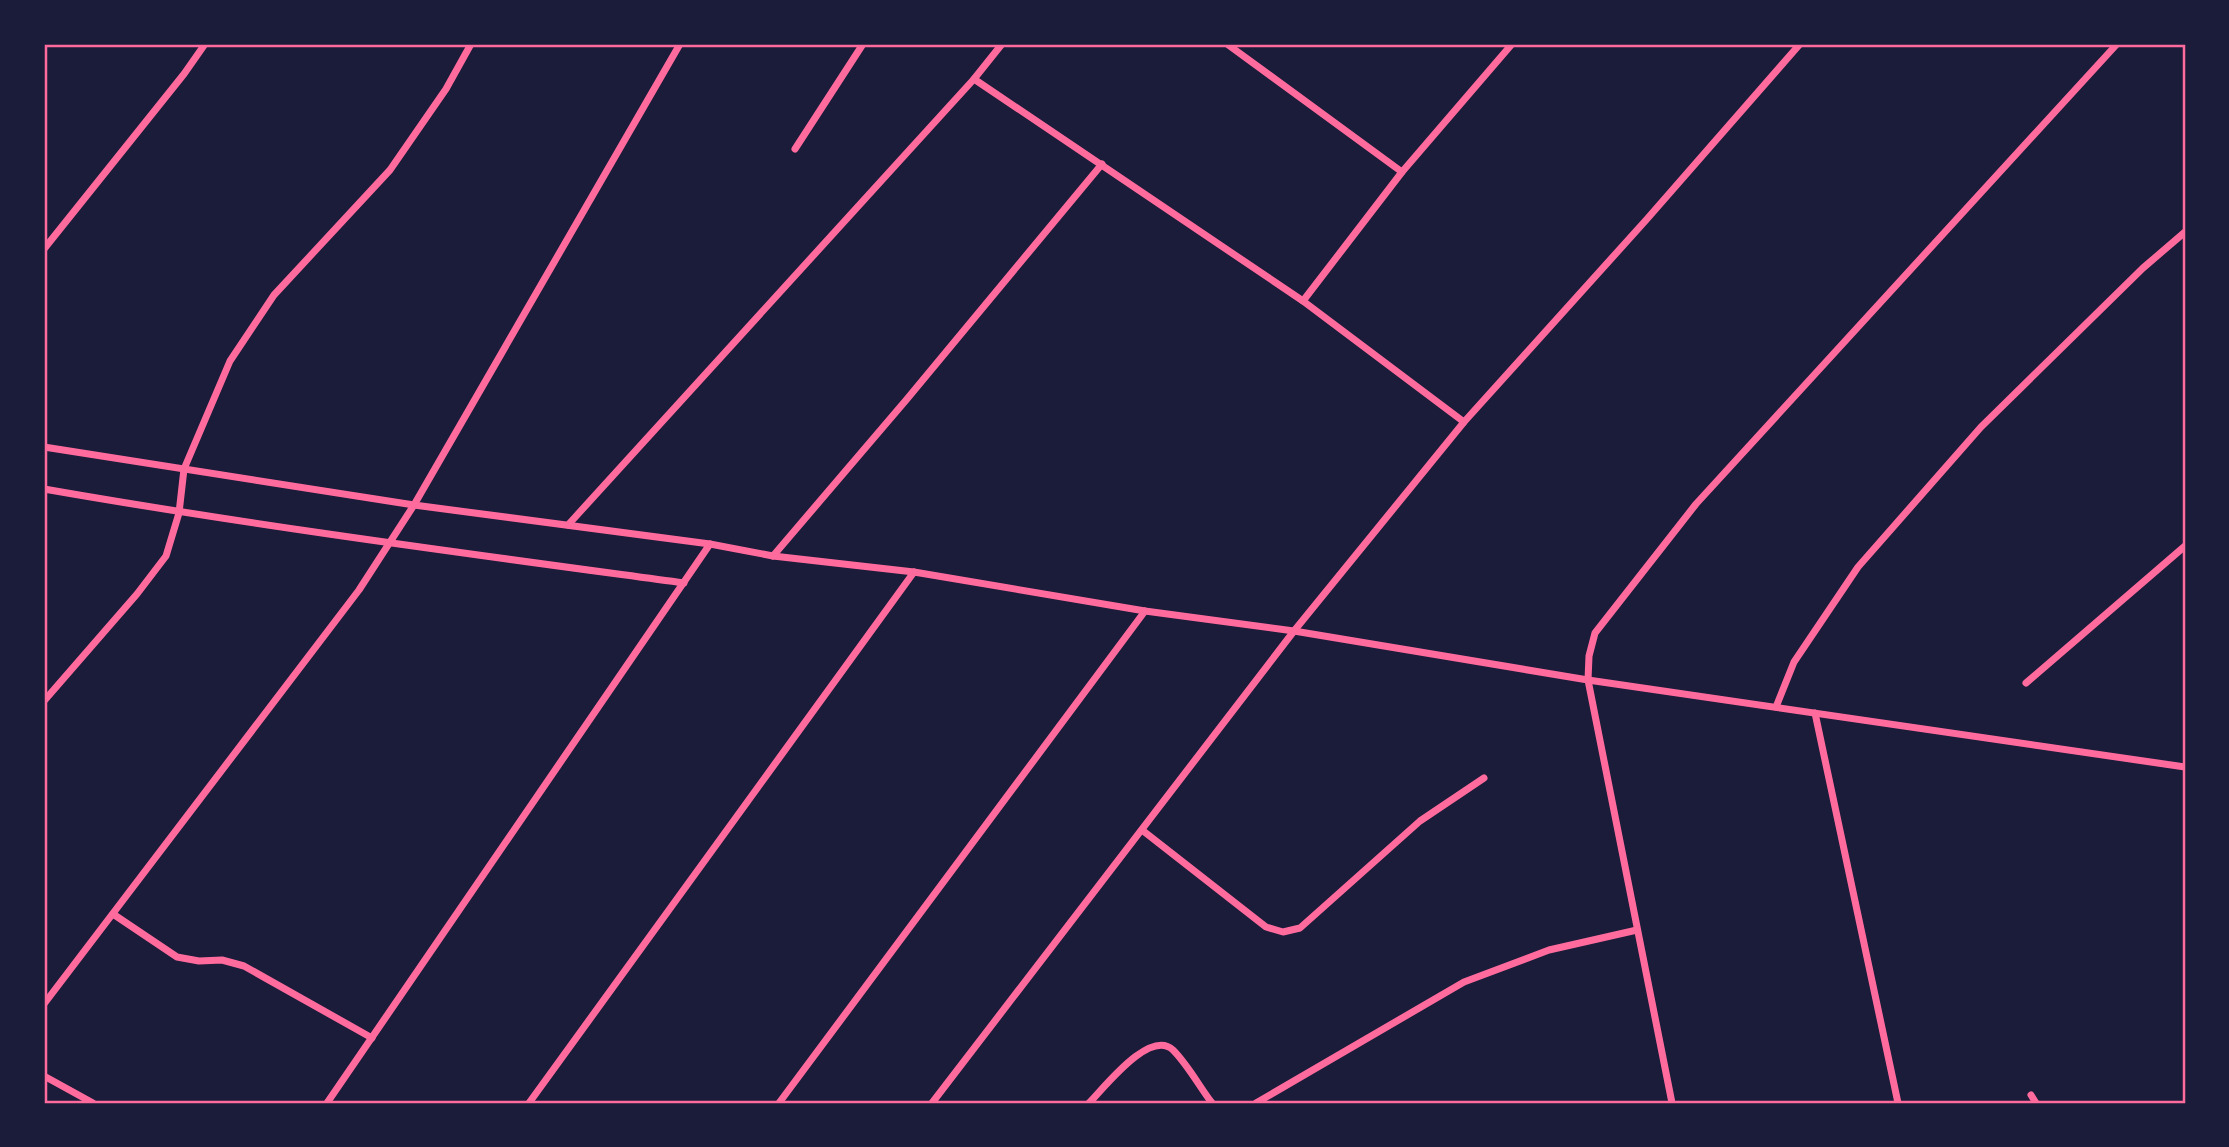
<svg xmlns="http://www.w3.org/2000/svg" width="2229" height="1147" font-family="'Open Sans',sans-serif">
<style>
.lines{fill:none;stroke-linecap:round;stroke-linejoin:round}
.minor{stroke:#ff6b9d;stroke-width:7}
.neatline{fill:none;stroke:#ff6b9d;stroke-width:2.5}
</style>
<rect width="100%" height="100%" fill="#1b1b3a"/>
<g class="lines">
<g class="minor">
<path d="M 1227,44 L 1402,172 L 1512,44"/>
<path d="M 974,79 L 1303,301 L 1464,422"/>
<path d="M 795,149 L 863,44"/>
<path d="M 44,249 L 184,74 L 205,44"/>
<path d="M 1303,301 L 1402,172"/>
<path d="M 44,447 L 414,505 L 710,544 L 773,556 L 914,572 L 1145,611 L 1294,631 L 1588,680 L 2185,767"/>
<path d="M 44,489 C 256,526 470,554 684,583"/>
<path d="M 568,525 L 974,79 L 1002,44"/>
<path d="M 773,556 L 907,399 L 1102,164"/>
<path d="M 2026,683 L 2185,546"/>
<path d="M 44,701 L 137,594 L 166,556 L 179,513 L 184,469 L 230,361 L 274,295 L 390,170 L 446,89 L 471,44"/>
<path d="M 1776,707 L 1794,662 L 1858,567 L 1981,427 L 2143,268 L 2185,232"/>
<path d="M 1815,713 L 1898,1103"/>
<path d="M 1142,830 L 1266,927 L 1283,932 L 1300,928 L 1420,821 L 1484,778"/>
<path d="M 113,914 L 177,957 L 199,961 L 222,960 L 244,966 L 372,1038"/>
<path d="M 44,1004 L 359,590 L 414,505 L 680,44"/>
<path d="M 44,1076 L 93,1103"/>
<path d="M 2031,1095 L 2036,1103"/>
<path d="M 327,1103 L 710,544"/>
<path d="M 529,1103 L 914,572"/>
<path d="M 779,1103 L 1145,611"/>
<path d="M 932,1103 L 1294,631 L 1464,422 L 1647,219 L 1800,44"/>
<path d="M 1089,1103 C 1104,1088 1150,1028 1173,1050 C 1188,1065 1199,1086 1212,1103"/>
<path d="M 1256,1103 L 1464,982 L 1549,950 L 1637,930"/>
<path d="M 1672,1103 L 1588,680 L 1589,656 L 1595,633 L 1696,504 L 2117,44"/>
</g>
</g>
<rect width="2229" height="1147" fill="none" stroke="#1b1b3a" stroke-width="91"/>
<rect x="46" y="46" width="2138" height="1056" class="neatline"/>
</svg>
